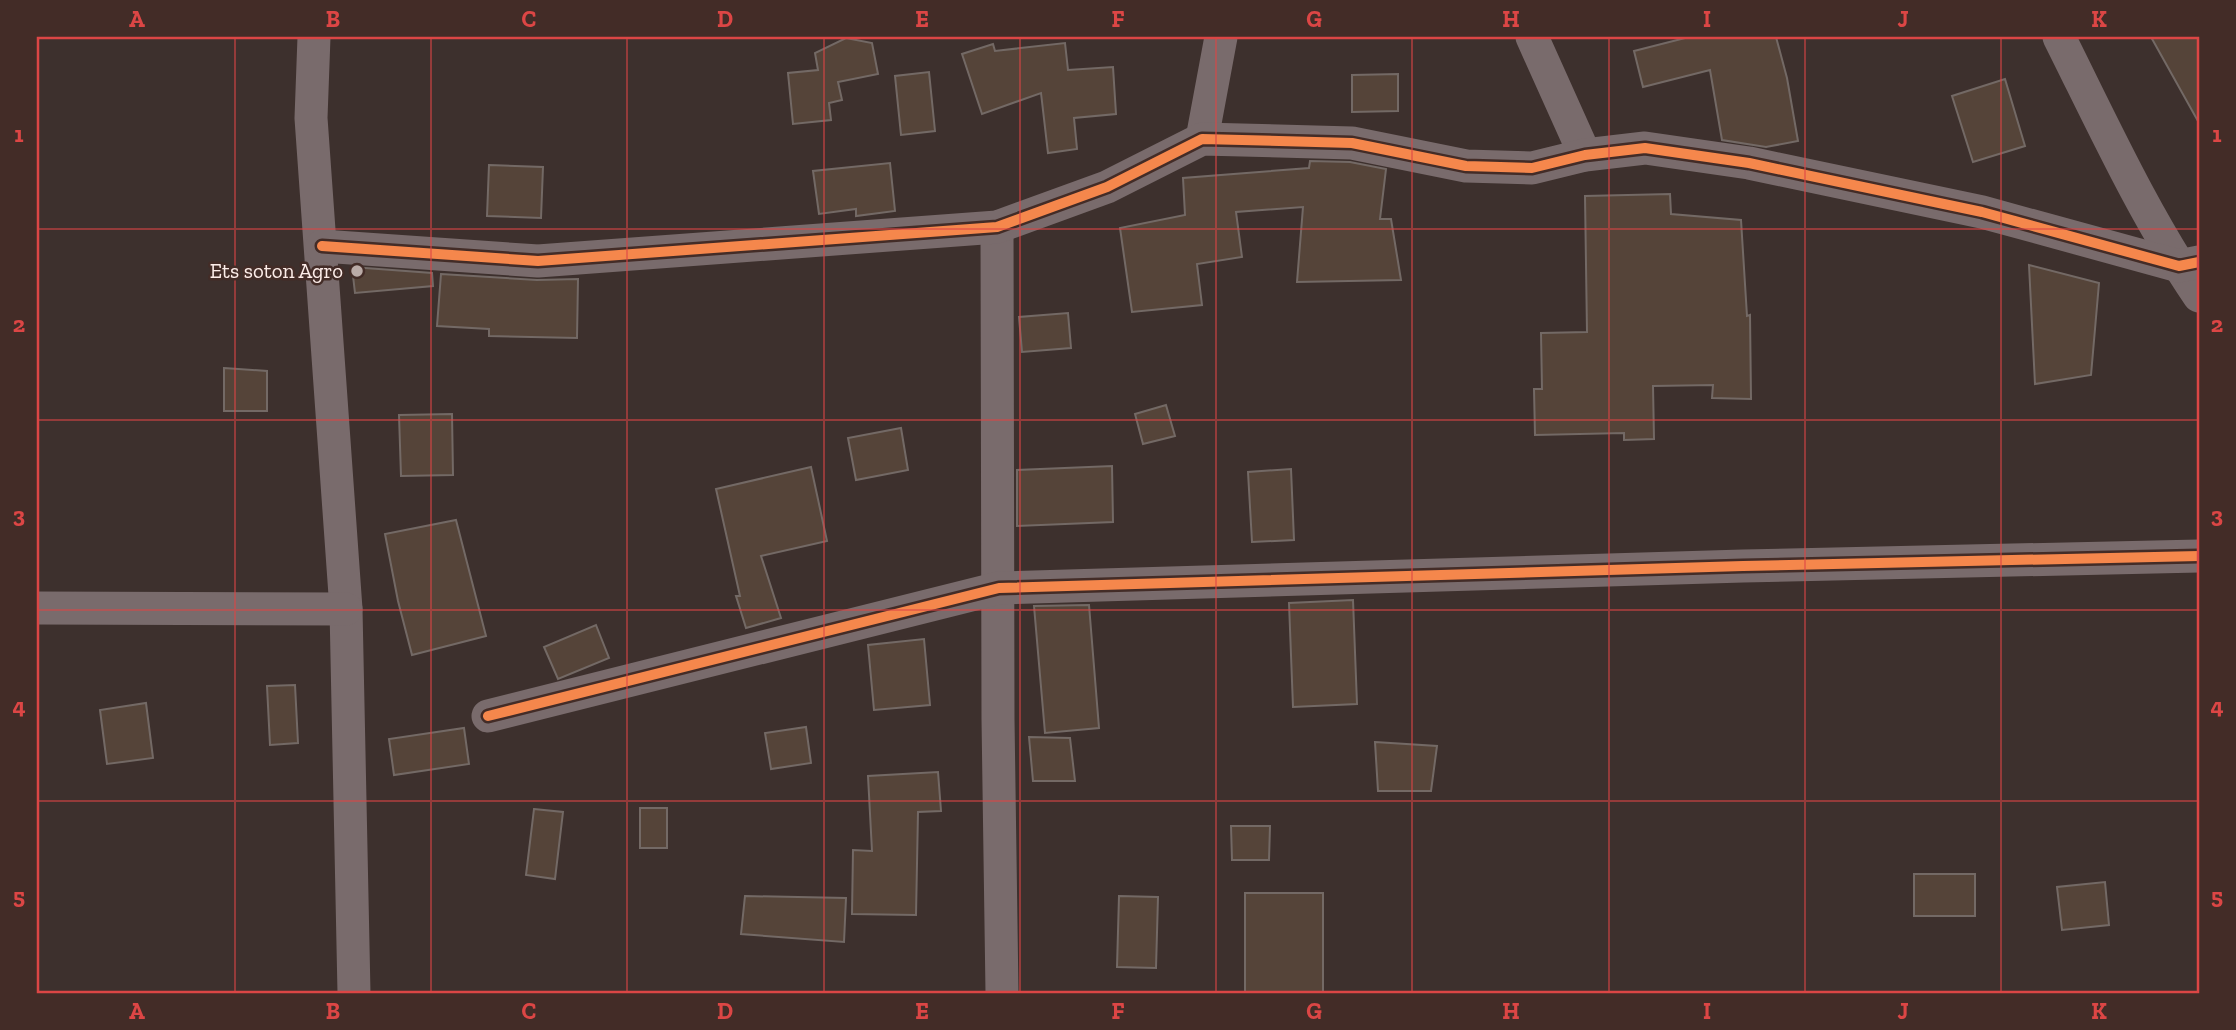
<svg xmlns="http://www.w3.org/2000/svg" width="2236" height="1030" font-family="'Zilla Slab',serif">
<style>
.building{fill:#554439;stroke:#736965;stroke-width:2}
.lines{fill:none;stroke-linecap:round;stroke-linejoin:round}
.minor{stroke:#796b6c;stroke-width:33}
.cycleway-casing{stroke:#432c27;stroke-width:15}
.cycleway{stroke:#f5874c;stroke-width:10}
.grid{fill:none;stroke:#dc4645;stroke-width:2;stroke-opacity:0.55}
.poi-dot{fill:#baaba7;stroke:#432c27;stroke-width:2.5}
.labels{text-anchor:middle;stroke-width:5;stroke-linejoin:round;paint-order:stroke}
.poi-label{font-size:21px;fill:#fdede9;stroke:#432c27;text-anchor:end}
.neatline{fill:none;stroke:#dc4645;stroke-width:2.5}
.grid-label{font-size:23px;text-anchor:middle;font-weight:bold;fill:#dc4645}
</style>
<rect width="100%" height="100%" fill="#3d302d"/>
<g class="building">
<path d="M 1689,37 L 1776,37 L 1787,78 L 1798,141 L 1766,147 L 1722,140 L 1710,70 L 1643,87 L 1634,51 Z"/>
<path d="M 2151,37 L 2199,37 L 2199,123 Z"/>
<path d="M 846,38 L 872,43 L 878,74 L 838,82 L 842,100 L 829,103 L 831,120 L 793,124 L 788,73 L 818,70 L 815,53 Z"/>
<path d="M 1065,43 L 1068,70 L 1113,67 L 1116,114 L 1074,118 L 1077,149 L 1048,153 L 1041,93 L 982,114 L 962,54 L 993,44 L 995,51 Z"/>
<path d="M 929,72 L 935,131 L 901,135 L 895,76 Z"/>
<path d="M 1398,74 L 1398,111 L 1352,112 L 1352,75 Z"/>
<path d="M 2005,79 L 2025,146 L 1973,162 L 1952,96 Z"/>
<path d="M 1310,161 L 1350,162 L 1386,169 L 1380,219 L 1391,219 L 1401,280 L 1297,282 L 1303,207 L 1236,212 L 1242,257 L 1197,264 L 1202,305 L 1132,312 L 1120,228 L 1185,215 L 1183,178 L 1309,168 Z"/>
<path d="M 890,163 L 895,211 L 856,216 L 856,209 L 819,214 L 813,171 Z"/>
<path d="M 489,165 L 543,167 L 541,218 L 487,216 Z"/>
<path d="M 1670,194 L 1671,214 L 1741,220 L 1747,316 L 1750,315 L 1751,399 L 1712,398 L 1713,385 L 1653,386 L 1654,439 L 1624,440 L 1624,433 L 1535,435 L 1534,389 L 1542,389 L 1541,333 L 1587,332 L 1585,196 Z"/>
<path d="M 2029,265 L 2099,283 L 2091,375 L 2035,384 Z"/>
<path d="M 352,267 L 432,273 L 433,286 L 355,293 Z"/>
<path d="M 441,274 L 537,280 L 578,279 L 577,338 L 489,336 L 489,329 L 437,326 Z"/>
<path d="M 1068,313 L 1071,348 L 1022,352 L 1019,317 Z"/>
<path d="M 224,368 L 267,371 L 267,411 L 224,411 Z"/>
<path d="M 1166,405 L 1175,436 L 1143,444 L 1135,414 Z"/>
<path d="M 452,414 L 453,475 L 401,476 L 399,415 Z"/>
<path d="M 901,428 L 908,470 L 856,480 L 848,438 Z"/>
<path d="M 1112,466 L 1113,522 L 1017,526 L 1017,470 Z"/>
<path d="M 811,467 L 827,541 L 761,556 L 781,618 L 746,628 L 736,596 L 740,596 L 716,489 Z"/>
<path d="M 1291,469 L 1294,540 L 1252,542 L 1248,472 Z"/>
<path d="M 456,520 L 486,636 L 412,655 L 398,601 L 385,534 Z"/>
<path d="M 1353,600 L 1357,704 L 1293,707 L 1289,603 Z"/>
<path d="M 1089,605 L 1099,728 L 1045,733 L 1034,606 Z"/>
<path d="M 596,625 L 609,658 L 558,679 L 544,647 Z"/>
<path d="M 924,639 L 930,705 L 874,710 L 868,645 Z"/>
<path d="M 295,685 L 298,743 L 270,745 L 267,686 Z"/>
<path d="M 146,703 L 153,758 L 107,764 L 100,710 Z"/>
<path d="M 806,727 L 811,763 L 771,769 L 765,733 Z"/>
<path d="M 464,728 L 469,764 L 394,775 L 389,739 Z"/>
<path d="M 1029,737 L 1070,738 L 1075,781 L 1033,781 Z"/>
<path d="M 1375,742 L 1437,746 L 1431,791 L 1378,791 Z"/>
<path d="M 938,772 L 941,811 L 918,812 L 916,915 L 852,914 L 853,850 L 872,851 L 868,776 Z"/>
<rect x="640" y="808" width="27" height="40"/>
<path d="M 534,809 L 563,812 L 555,879 L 526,875 Z"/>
<path d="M 1231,826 L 1270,826 L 1269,860 L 1232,860 Z"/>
<rect x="1914" y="874" width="61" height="42"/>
<path d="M 2105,882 L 2109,925 L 2062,930 L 2057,887 Z"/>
<rect x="1245" y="893" width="78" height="100"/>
<path d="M 745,896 L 846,898 L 844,942 L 741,934 Z"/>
<path d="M 1119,896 L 1158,897 L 1156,968 L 1117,967 Z"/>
</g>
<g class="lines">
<g class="minor">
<path d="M 314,37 L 311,118 L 346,609 L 354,993"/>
<path d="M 1532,37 L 1585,155"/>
<path d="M 2059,37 C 2103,125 2144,215 2199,296"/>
<path d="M 1202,139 L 1221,37"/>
<path d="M 997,227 L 998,719 L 1002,993"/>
<path d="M 322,246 L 538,261 L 997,227 L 1107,187 L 1202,139 L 1352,143 L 1466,166 L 1532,168 L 1585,155 L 1645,148 L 1749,163 L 1982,212 L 2179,266 L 2199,262"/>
<path d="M 37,608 L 346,609"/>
<path d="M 488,716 L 999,588 L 1743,566 L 2199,556"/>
</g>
<g class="cycleway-casing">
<g id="cycleway">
<path d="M 322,246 L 538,261 L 997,227 L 1107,187 L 1202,139 L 1352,143 L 1466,166 L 1532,168 L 1585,155 L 1645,148 L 1749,163 L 1982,212 L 2179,266 L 2199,262"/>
<path d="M 488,716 L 999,588 L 1743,566 L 2199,556"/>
</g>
</g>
<use href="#cycleway" class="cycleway"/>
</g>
<path class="grid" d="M 235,37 L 235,993M 431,37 L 431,993M 627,37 L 627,993M 824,37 L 824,993M 1020,37 L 1020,993M 1216,37 L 1216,993M 1412,37 L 1412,993M 1609,37 L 1609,993M 1805,37 L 1805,993M 2001,37 L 2001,993M 37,229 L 2199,229M 37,420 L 2199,420M 37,610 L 2199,610M 37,801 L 2199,801"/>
<circle class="poi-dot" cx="357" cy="271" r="7"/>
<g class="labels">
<g class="poi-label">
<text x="343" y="278">Ets soton Agro</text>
</g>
</g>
<rect width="2236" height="1030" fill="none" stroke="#432c27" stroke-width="77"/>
<rect x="38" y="38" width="2160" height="954" class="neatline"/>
<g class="grid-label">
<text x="137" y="27">A</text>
<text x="333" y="27">B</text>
<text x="529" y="27">C</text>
<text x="725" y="27">D</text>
<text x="922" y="27">E</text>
<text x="1118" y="27">F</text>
<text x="1314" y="27">G</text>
<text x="1511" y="27">H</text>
<text x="1707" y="27">I</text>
<text x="1903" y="27">J</text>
<text x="2099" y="27">K</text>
<text x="19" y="142">1</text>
<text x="2217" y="142">1</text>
<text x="19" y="332">2</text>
<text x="2217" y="332">2</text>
<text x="19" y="523">3</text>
<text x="2217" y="523">3</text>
<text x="19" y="714">4</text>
<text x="2217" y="714">4</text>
<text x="19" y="904">5</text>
<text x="2217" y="904">5</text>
<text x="137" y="1019">A</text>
<text x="333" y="1019">B</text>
<text x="529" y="1019">C</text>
<text x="725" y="1019">D</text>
<text x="922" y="1019">E</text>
<text x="1118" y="1019">F</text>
<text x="1314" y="1019">G</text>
<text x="1511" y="1019">H</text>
<text x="1707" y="1019">I</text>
<text x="1903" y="1019">J</text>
<text x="2099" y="1019">K</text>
</g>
</svg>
